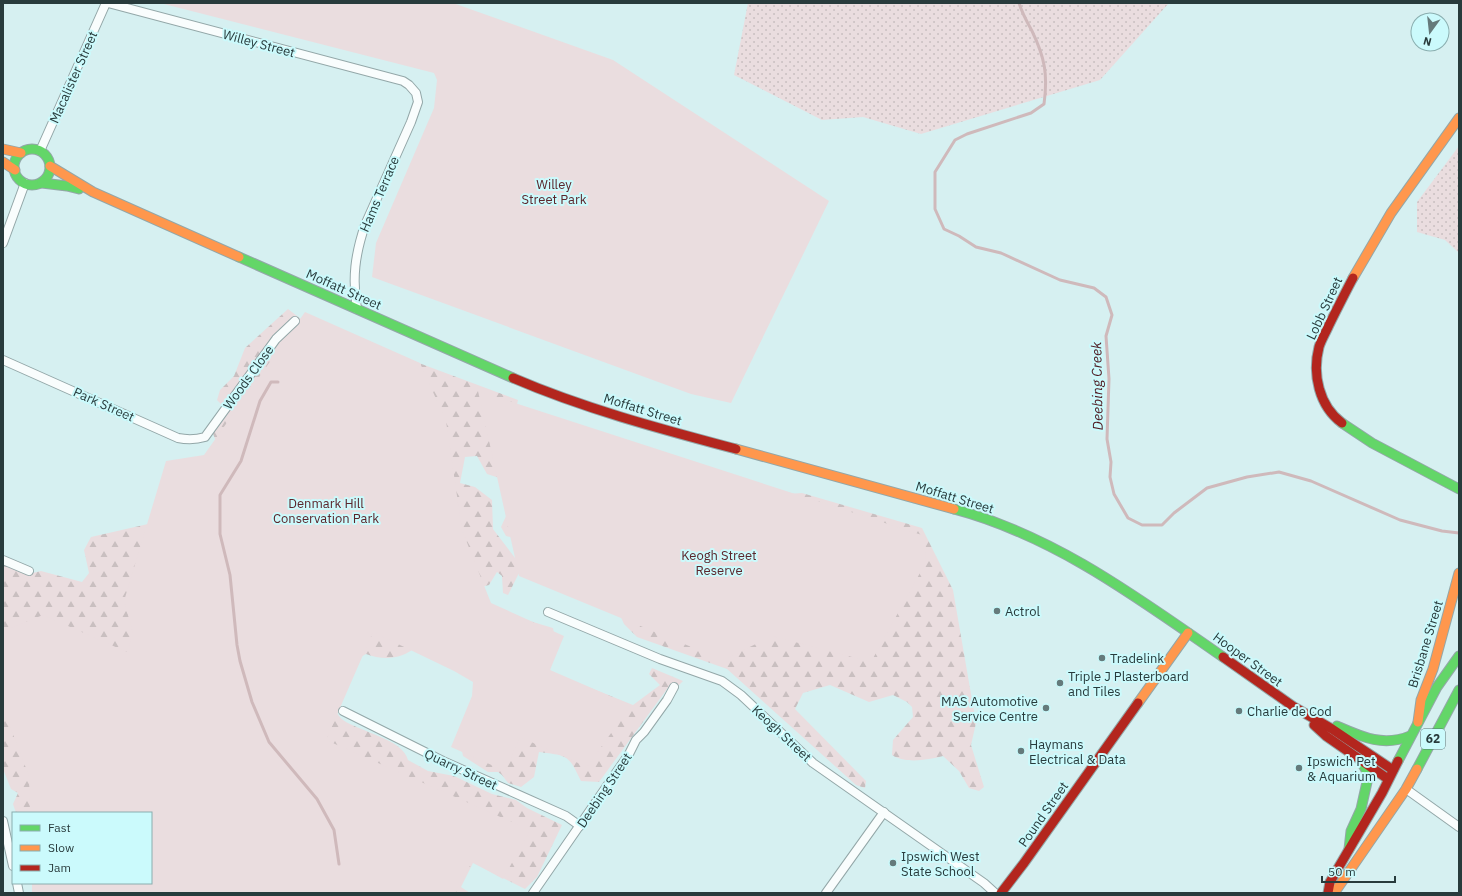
<svg xmlns="http://www.w3.org/2000/svg" width="1462" height="896" font-family="'IBM Plex Sans',sans-serif">
<style>
.grass{fill:url(#grass-dots)}
.forest{fill:url(#forest-firs)}
.park{fill:#eadddf}
.lines{fill:none;stroke-linecap:round;stroke-linejoin:round}
.stream{stroke:#cfb9bb;stroke-width:3}
.street-casing{stroke:#93a7a8;stroke-width:10}
.fast-casing{stroke:#93a7a8;stroke-width:11}
.slow-casing{stroke:#93a7a8;stroke-width:11}
.jam-casing{stroke:#93a7a8;stroke-width:11}
.street{stroke:#f9fdfd;stroke-width:8}
.fast{stroke:#63d668;stroke-width:9}
.slow{stroke:#ff974d;stroke-width:9}
.jam{stroke:#b3261e;stroke-width:9}
.poi-dot{fill:#657a7b;stroke:#cbfafc;stroke-width:1.5}
.labels{text-anchor:middle;stroke-width:4;stroke-linejoin:round;paint-order:stroke}
.shield{fill:#cbfafc;stroke:#597476;stroke-width:1}
.shield-label{font-size:12px;font-weight:bold;fill:#283b3c}
.street-label{font-size:13px;fill:#283b3c;stroke:#cbfafc}
.park-label{font-size:13px;fill:#5b252b;stroke:#cbfafc}
.poi-label{font-size:13px;fill:#283b3c;stroke:#cbfafc;text-anchor:start}
.water-label{font-size:14px;font-style:italic;fill:#4f1a21;stroke:#cbfafc}
</style>
<defs>
<pattern id="grass-dots" width="8" height="8" patternUnits="userSpaceOnUse"><rect width="8" height="8" fill="#eadddf"/><path d="M2 2h.1M6 6h.1" fill="none" stroke="#c9bfc0" stroke-width="1.8" stroke-linecap="round"/></pattern>
<pattern id="forest-firs" width="22" height="20" patternUnits="userSpaceOnUse"><rect width="22" height="20" fill="#eadddf"/><path d="M5 1l3.5 6h-7zM16 11l3.5 6h-7z" fill="#c9bfc0"/></pattern>
</defs>
<rect width="100%" height="100%" fill="#d6f0f1"/>
<g class="grass">
<path d="M 748,3 L 1169,3 L 1100,80 L 921,134 L 863,117 L 822,120 L 734,75 Z"/>
<path d="M 1459,146 L 1459,253 L 1445,240 L 1417,232 L 1417,202 Z"/>
</g>
<path class="forest" d="M 288,309 L 301,319 L 518,400 L 512,426 L 757,496 L 802,493 L 922,528 L 953,590 L 976,723 L 971,745 L 984,787 L 979,791 L 969,788 L 959,771 L 943,756 C 927,760 906,764 892,755 L 893,740 L 913,717 L 912,707 L 907,702 L 893,695 L 869,702 L 830,685 L 803,693 L 795,709 L 866,781 L 865,788 L 856,785 L 727,669 L 637,637 L 624,624 L 620,615 L 536,543 L 506,536 L 501,527 L 511,505 L 530,488 L 487,474 L 477,456 L 465,457 L 460,483 L 475,487 L 492,500 L 493,529 L 522,567 L 508,595 L 503,593 L 502,576 L 497,572 L 489,585 L 481,587 L 413,552 L 506,614 L 553,628 L 556,643 L 547,659 L 551,672 L 633,705 L 660,685 L 649,674 L 652,668 L 683,681 L 678,686 L 670,685 L 599,782 L 581,781 C 568,754 568,756 539,752 L 534,777 L 521,787 L 508,783 L 502,775 L 498,772 L 488,772 L 463,756 L 461,746 L 480,683 L 416,647 C 402,659 384,661 366,654 L 354,661 L 335,710 C 337,713 340,718 343,720 C 360,732 403,739 408,760 L 428,771 L 454,776 L 492,794 L 516,800 L 527,808 L 562,825 L 537,877 L 525,889 L 473,863 L 461,887 L 470,893 L 42,893 L 151,883 L 151,813 L 16,813 L 13,804 L 18,793 L 11,789 L 3,769 L 3,563 L 28,574 L 41,571 L 82,582 L 89,573 L 84,550 L 91,537 L 148,524 L 195,476 L 217,444 L 212,431 L 222,405 L 217,400 L 220,390 L 234,376 L 245,348 Z"/>
<g class="park">
<path d="M 160,3 L 453,3 L 613,60 L 829,201 L 731,403 L 691,394 L 372,277 L 376,243 L 434,108 L 437,80 L 434,73 Z"/>
<path d="M 305,312 L 420,363 L 446,421 L 462,530 L 491,603 L 564,636 L 550,670 L 631,705 L 587,767 L 520,737 L 505,771 L 451,747 L 472,696 L 473,682 L 454,671 L 373,632 L 326,740 L 530,830 L 503,879 L 472,862 L 455,893 L 32,893 L 32,883 L 151,883 L 151,813 L 30,813 L 29,776 L 3,708 L 3,631 L 43,615 L 127,652 L 133,633 L 124,601 L 166,461 L 204,455 Z"/>
<path d="M 478,391 L 925,536 L 926,562 L 871,662 L 772,636 L 723,660 L 519,576 Z"/>
</g>
<g class="lines">
<g class="stream">
<path d="M 1019,3 C 1022,13 1027,22 1032,31 C 1045,58 1048,75 1044,104 L 1031,113 L 967,134 L 955,140 L 935,172 L 935,209 L 944,229 L 959,236 L 976,247 L 1001,253 L 1060,280 L 1094,288 L 1106,297 L 1112,315 L 1106,336 L 1109,379 L 1107,439 L 1111,462 L 1110,477 L 1114,494 L 1128,518 L 1142,525 L 1162,525 L 1174,513 L 1207,488 L 1247,477 L 1279,472 L 1311,481 L 1400,520 L 1442,531 L 1459,533"/>
<path d="M 278,382 L 271,382 L 260,401 L 241,461 L 220,495 L 220,534 L 230,575 L 237,645 L 240,661 L 252,702 L 269,742 L 317,799 L 334,830 L 339,864"/>
</g>
<g class="street-casing">
<g id="street">
<path d="M 108,3 L 403,81 L 409,85 L 416,93 L 418,102 L 411,122 L 365,225 C 355,255 352,278 357,309"/>
<path d="M 40,151 L 106,3"/>
<path d="M 3,243 L 25,183"/>
<path d="M 3,360 L 178,438 C 188,440 195,440 205,437 L 276,339 L 295,321"/>
<path d="M 3,560 L 29,571"/>
<path d="M 548,612 L 660,659 L 722,681 L 741,695 L 813,763 L 984,883 L 995,893"/>
<path d="M 343,711 L 443,761 L 566,816 L 580,826"/>
<path d="M 1406,789 L 1459,827"/>
<path d="M 3,821 L 13,866"/>
<path d="M 17,883 L 19,893"/>
<path d="M 533,893 L 629,754 L 636,740 L 644,732 L 667,700 L 674,687"/>
<path d="M 826,893 L 884,812"/>
</g>
</g>
<g class="fast-casing">
<g id="fast">
<circle cx="32" cy="167" r="18"/>
<path d="M 42,183 L 67,186 L 79,189"/>
<path d="M 239,257 L 513,378"/>
<path d="M 1342,423 L 1372,443 L 1459,489"/>
<path d="M 954,509 C 1055,536 1138,598 1223,657"/>
<path d="M 1337,726 C 1362,737 1383,747 1410,736"/>
<path d="M 1398,761 L 1437,687 L 1459,656"/>
<path d="M 1417,769 L 1459,690"/>
<path d="M 1349,849 L 1351,831 L 1361,809 L 1367,782 L 1366,770 L 1360,760"/>
</g>
</g>
<g class="slow-casing">
<g id="slow">
<path d="M 3,149 L 21,153"/>
<path d="M 3,162 L 15,170"/>
<path d="M 50,166 L 93,192 L 239,257"/>
<path d="M 1353,278 L 1391,213 L 1459,118"/>
<path d="M 736,449 L 954,509"/>
<path d="M 1138,703 L 1188,633"/>
<path d="M 1418,722 L 1421,700 L 1433,669 L 1459,573"/>
<path d="M 1331,893 L 1337,889 L 1406,789 L 1417,769"/>
</g>
</g>
<g class="jam-casing">
<g id="jam">
<path d="M 513,378 C 585,409 661,429 736,449"/>
<path d="M 1342,423 C 1319,406 1312,374 1319,347 C 1321,340 1326,332 1329,325 C 1337,309 1345,293 1353,278"/>
<path d="M 1223,657 L 1294,707 L 1332,729 L 1393,770"/>
<path d="M 1314,725 L 1326,736 L 1388,779"/>
<path d="M 1001,893 L 1024,863 L 1138,703"/>
<path d="M 1328,893 L 1330,882 L 1382,793 L 1398,761"/>
</g>
</g>
<use href="#street" class="street"/>
<use href="#fast" class="fast"/>
<use href="#slow" class="slow"/>
<use href="#jam" class="jam"/>
</g>
<g class="poi-dot">
<circle cx="997" cy="611" r="4"/>
<circle cx="1102" cy="658" r="4"/>
<circle cx="1060" cy="683" r="4"/>
<circle cx="1046" cy="708" r="4"/>
<circle cx="1239" cy="711" r="4"/>
<circle cx="1021" cy="751" r="4"/>
<circle cx="1299" cy="768" r="4"/>
<circle cx="893" cy="863" r="4"/>
</g>
<g class="labels">
<rect class="shield" x="1421" y="729" width="24" height="20" rx="3"/>
<g class="shield-label">
<text x="1433" y="743">62</text>
</g>
<g class="street-label">
<text transform="translate(259 43) rotate(15)" y="5">Willey Street</text>
<text transform="translate(73 77) rotate(-66)" y="5">Macalister Street</text>
<text transform="translate(379 194) rotate(-67)" y="5">Hams Terrace</text>
<text transform="translate(344 289) rotate(24)" y="5">Moffatt Street</text>
<text transform="translate(1324 308) rotate(-65)" y="5">Lobb Street</text>
<text transform="translate(248 377) rotate(-54)" y="5">Woods Close</text>
<text transform="translate(104 404) rotate(24)" y="5">Park Street</text>
<text transform="translate(643 409) rotate(17)" y="5">Moffatt Street</text>
<text transform="translate(955 497) rotate(17)" y="5">Moffatt Street</text>
<text transform="translate(1425 644) rotate(-73)" y="5">Brisbane Street</text>
<text transform="translate(1248 659) rotate(36)" y="5">Hooper Street</text>
<text transform="translate(782 733) rotate(43)" y="5">Keogh Street</text>
<text transform="translate(461 769) rotate(25)" y="5">Quarry Street</text>
<text transform="translate(604 790) rotate(-56)" y="5">Deebing Street</text>
<text transform="translate(1043 814) rotate(-55)" y="5">Pound Street</text>
</g>
<g class="park-label">
<text x="554" y="189">Willey<tspan x="554" dy="15">Street Park</tspan></text>
<text x="326" y="508">Denmark Hill<tspan x="326" dy="15">Conservation Park</tspan></text>
<text x="719" y="560">Keogh Street<tspan x="719" dy="15">Reserve</tspan></text>
</g>
<g class="poi-label">
<text x="1005" y="616">Actrol</text>
<text x="1110" y="663">Tradelink</text>
<text x="1068" y="681">Triple J Plasterboard<tspan x="1068" dy="15">and Tiles</tspan></text>
<text x="1038" y="706" text-anchor="end">MAS Automotive<tspan x="1038" dy="15">Service Centre</tspan></text>
<text x="1247" y="716">Charlie de Cod</text>
<text x="1029" y="749">Haymans<tspan x="1029" dy="15">Electrical &amp; Data</tspan></text>
<text x="1307" y="766">Ipswich Pet<tspan x="1307" dy="15">&amp; Aquarium</tspan></text>
<text x="901" y="861">Ipswich West<tspan x="901" dy="15">State School</tspan></text>
</g>
<g class="water-label">
<text transform="translate(1097 386) rotate(-91)" y="5">Deebing Creek</text>
</g>
</g>
<rect width="1462" height="896" fill="none" stroke="#283b3c" stroke-width="8"/>
<rect x="12" y="812" width="140" height="72" fill="#cbfafc" stroke="#8aaeaf"/>
<rect x="20" y="825" width="20" height="6" fill="#63d668" stroke="#8aaeaf"/>
<text x="48" y="832" font-size="12" fill="#283b3c">Fast</text>
<rect x="20" y="845" width="20" height="6" fill="#ff974d" stroke="#8aaeaf"/>
<text x="48" y="852" font-size="12" fill="#283b3c">Slow</text>
<rect x="20" y="865" width="20" height="6" fill="#b3261e" stroke="#8aaeaf"/>
<text x="48" y="872" font-size="12" fill="#283b3c">Jam</text>
<g transform="translate(1430 32) rotate(195)"><circle r="19" fill="#cbfafc" stroke="#8aaeaf"/>
<path d="M0-3L7 15L0 10L-7 15Z" fill="#657a7b"/>
<text y="-6" font-size="11" font-weight="bold" text-anchor="middle" fill="#283b3c">N</text>
</g>
<path d="M1322 876v6h73v-6" fill="none" stroke="#283b3c" stroke-width="2"/>
<text x="1328" y="876" font-size="12" fill="#283b3c" stroke="#cbfafc" stroke-width="3" paint-order="stroke">50 m</text>
</svg>
